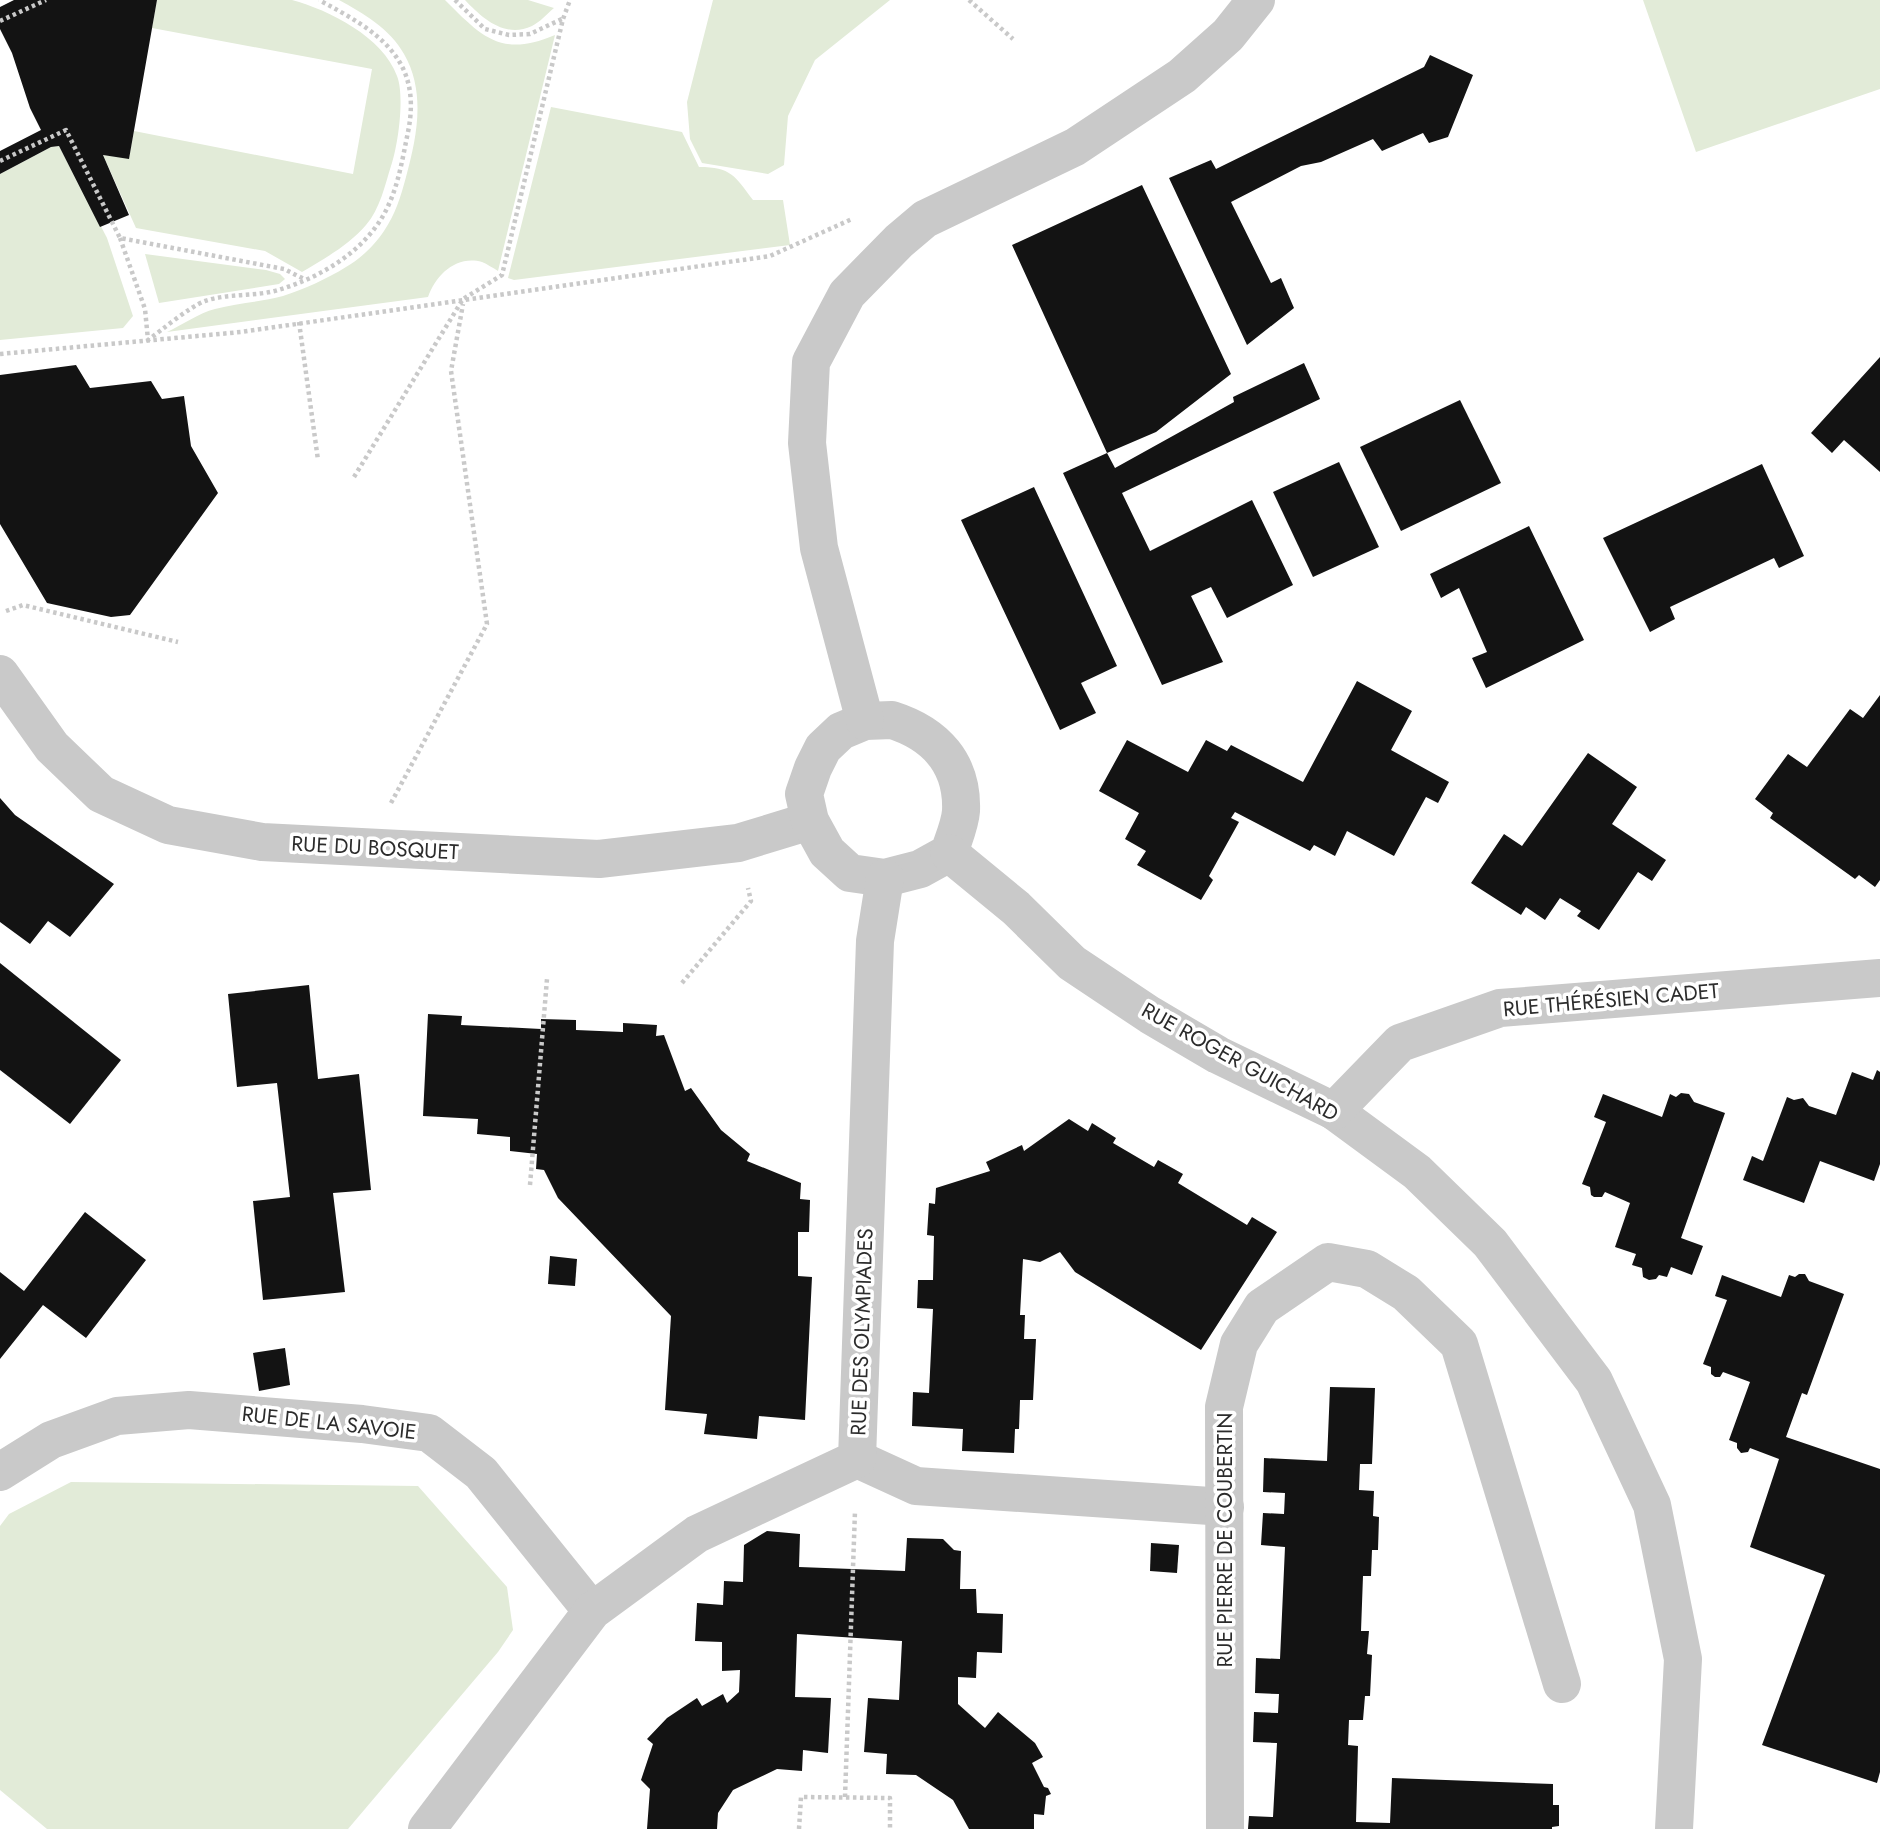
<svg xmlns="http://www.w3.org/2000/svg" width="1880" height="1829" font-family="Jost,sans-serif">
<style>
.green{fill:#e2ebd8}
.building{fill:#131313}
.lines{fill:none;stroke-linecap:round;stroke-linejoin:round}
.path{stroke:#c9c9c9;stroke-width:4.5;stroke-dasharray:3.5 3.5;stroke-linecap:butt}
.minor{stroke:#c9c9c9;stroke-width:38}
.labels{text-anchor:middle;stroke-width:7;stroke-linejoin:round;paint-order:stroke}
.street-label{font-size:21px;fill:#2c2c2c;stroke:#fff}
</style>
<rect width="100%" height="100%" fill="#fff"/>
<g class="green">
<path d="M 157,0 L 292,0 C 329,10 383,37 397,76 C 405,96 398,146 391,166 C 385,185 380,209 366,225 C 349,245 324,259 302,272 L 265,251 L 136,228 L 103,155 L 129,158 L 134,131 L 353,174 L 372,69 L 152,28 Z"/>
<path d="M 339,0 L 445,0 C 482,37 501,58 555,35 L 498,271 C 493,268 487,264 482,262 C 456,255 436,275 428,297 L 167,332 C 182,325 199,313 215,309 C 237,303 261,302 283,296 C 304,289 327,279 346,267 C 360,259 375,245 384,231 C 395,215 401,196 406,177 C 417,137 426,92 404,54 C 390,29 363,13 339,0 Z"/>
<path d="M 465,0 L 528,0 L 554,8 C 547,14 540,22 532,26 C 505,39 482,18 465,0 Z"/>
<path d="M 713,0 L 890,0 L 815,60 L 788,116 L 784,165 L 768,174 L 702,163 L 690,139 L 687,102 Z"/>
<path d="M 1643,0 L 1880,0 L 1880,89 L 1696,152 Z"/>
<path d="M 551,107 L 682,132 L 699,167 C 731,167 735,176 753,200 L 783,200 L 790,245 L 514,280 L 508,278 Z"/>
<path d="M 59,146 L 107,238 L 133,316 L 123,328 L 0,340 L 0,174 L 51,147 Z"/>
<path d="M 145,254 L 266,270 L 280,274 L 285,279 L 279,284 L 159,303 Z"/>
<path d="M 71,1482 L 418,1486 L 507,1587 L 513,1630 L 498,1652 L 348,1829 L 47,1829 L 0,1790 L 0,1526 L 9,1514 Z"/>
</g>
<g class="building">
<path d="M 14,0 L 157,0 L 129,159 L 103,155 L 129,215 L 100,227 L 59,146 L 51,147 L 0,174 L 0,151 L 41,130 L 30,108 L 12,53 L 0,29 L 0,7 Z"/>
<path d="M 1430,55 L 1473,75 L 1448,137 L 1429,143 L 1423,133 L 1382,151 L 1373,139 L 1321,162 L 1301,166 L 1231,202 L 1271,283 L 1281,278 L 1294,308 L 1247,345 L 1169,178 L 1211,160 L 1216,169 L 1424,67 Z"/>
<path d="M 1142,185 L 1231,374 L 1156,432 L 1107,453 L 1115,468 L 1234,402 L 1233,397 L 1304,363 L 1320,399 L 1122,493 L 1150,551 L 1252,500 L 1293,585 L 1227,618 L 1211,587 L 1191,596 L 1223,662 L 1162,685 L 1063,473 L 1107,453 L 1012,245 Z"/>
<path d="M 1880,357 L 1880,472 L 1844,440 L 1832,453 L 1811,433 Z"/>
<path d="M 76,365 L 90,388 L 151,381 L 162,399 L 184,396 L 191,446 L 218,493 L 130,615 L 111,617 L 47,603 L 0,524 L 0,375 Z"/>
<path d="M 1460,400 L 1501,483 L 1401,531 L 1360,447 Z"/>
<path d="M 1339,462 L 1379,547 L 1313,577 L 1273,492 Z"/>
<path d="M 1762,464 L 1804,556 L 1779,568 L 1774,558 L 1670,607 L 1675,619 L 1650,632 L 1603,538 Z"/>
<path d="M 1034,487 L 1117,666 L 1081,683 L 1096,713 L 1060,730 L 961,520 Z"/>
<path d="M 1529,526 L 1584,640 L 1486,688 L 1472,658 L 1487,652 L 1459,588 L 1441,598 L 1430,574 Z"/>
<path d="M 1357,681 L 1412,711 L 1391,750 L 1449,782 L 1438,803 L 1426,797 L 1394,856 L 1347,831 L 1335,856 L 1314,845 L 1310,851 L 1235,812 L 1231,818 L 1239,822 L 1209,876 L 1213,880 L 1201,900 L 1137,865 L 1146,851 L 1125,839 L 1139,813 L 1099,791 L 1127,740 L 1188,772 L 1206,740 L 1227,751 L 1231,745 L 1303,782 Z"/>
<path d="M 1880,695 L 1880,880 L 1875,887 L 1859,875 L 1855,879 L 1770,818 L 1773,813 L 1755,799 L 1788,754 L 1807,767 L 1850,709 L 1863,718 Z"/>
<path d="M 1588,753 L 1637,787 L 1612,824 L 1666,860 L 1652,881 L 1638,872 L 1599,930 L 1577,916 L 1581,911 L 1560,898 L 1545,920 L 1526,907 L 1521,915 L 1471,883 L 1504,834 L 1522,846 Z"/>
<path d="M 0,798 L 15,815 L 114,884 L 70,937 L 48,921 L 30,944 L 0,922 Z"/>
<path d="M 0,963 L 121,1060 L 70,1124 L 0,1070 Z"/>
<path d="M 309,985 L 318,1079 L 359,1074 L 371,1190 L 333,1193 L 345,1292 L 263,1300 L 253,1201 L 290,1197 L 277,1083 L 237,1087 L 228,994 Z"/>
<path d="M 428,1014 L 462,1016 L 461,1025 L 541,1029 L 541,1019 L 576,1020 L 576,1030 L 623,1032 L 623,1023 L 657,1025 L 656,1036 L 664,1035 L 685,1091 L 691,1088 L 721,1130 L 750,1154 L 747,1161 L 801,1183 L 800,1199 L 810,1200 L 809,1232 L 798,1232 L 798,1276 L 812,1277 L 805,1420 L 759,1416 L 757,1439 L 704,1434 L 707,1414 L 665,1410 L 671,1316 L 558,1198 L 544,1170 L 536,1169 L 537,1154 L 510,1151 L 510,1137 L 477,1134 L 478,1119 L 423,1116 Z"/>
<path d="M 1877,1070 L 1880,1072 L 1880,1164 L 1874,1181 L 1820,1161 L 1804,1203 L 1743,1180 L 1752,1156 L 1763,1161 L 1787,1097 L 1794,1100 L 1803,1098 L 1809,1106 L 1836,1115 L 1852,1072 L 1873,1080 Z"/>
<path d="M 1681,1093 L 1689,1094 L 1694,1102 L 1725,1113 L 1681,1238 L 1703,1246 L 1692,1275 L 1671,1267 L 1667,1277 L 1659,1275 L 1656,1279 L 1649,1280 L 1643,1277 L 1642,1268 L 1632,1265 L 1636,1254 L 1615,1247 L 1630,1203 L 1605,1192 L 1602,1197 L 1594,1197 L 1591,1195 L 1590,1187 L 1582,1184 L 1606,1122 L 1594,1117 L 1603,1094 L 1662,1117 L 1670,1094 L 1676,1097 Z"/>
<path d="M 1069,1119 L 1088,1131 L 1092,1123 L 1116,1138 L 1113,1143 L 1154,1167 L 1158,1160 L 1183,1174 L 1178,1183 L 1247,1225 L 1252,1217 L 1277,1232 L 1201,1350 L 1075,1272 L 1060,1252 L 1040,1262 L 1023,1259 L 1020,1315 L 1025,1315 L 1024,1339 L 1036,1339 L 1033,1400 L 1020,1400 L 1019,1429 L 1015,1429 L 1014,1453 L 962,1451 L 963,1429 L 912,1426 L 913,1392 L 929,1393 L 933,1309 L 917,1308 L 918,1280 L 933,1280 L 934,1236 L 927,1235 L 929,1203 L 935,1204 L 936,1188 L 990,1171 L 986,1162 L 1022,1145 L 1024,1151 Z"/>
<path d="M 85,1212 L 146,1260 L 86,1338 L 43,1305 L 0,1359 L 0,1272 L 24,1291 Z"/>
<path d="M 550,1256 L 577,1259 L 575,1286 L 548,1284 Z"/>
<path d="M 1799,1274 L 1805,1274 L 1809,1281 L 1844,1294 L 1807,1395 L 1802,1393 L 1786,1437 L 1880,1469 L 1880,1772 L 1877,1783 L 1762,1745 L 1825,1575 L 1750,1547 L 1779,1459 L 1750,1448 L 1748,1452 L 1741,1453 L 1737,1448 L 1737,1443 L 1729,1440 L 1750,1382 L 1723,1372 L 1720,1377 L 1715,1377 L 1711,1374 L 1711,1367 L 1703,1364 L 1727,1300 L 1715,1296 L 1722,1275 L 1781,1297 L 1789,1275 L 1795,1277 Z"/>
<path d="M 285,1348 L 290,1385 L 259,1391 L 253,1353 Z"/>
<path d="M 1330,1387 L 1375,1388 L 1372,1464 L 1360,1464 L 1359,1490 L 1374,1491 L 1373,1516 L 1379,1517 L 1378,1550 L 1372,1550 L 1371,1576 L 1363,1576 L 1361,1631 L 1369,1631 L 1367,1654 L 1372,1655 L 1370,1696 L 1365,1696 L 1363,1720 L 1349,1720 L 1348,1745 L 1358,1746 L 1356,1822 L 1390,1823 L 1392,1778 L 1553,1784 L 1553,1805 L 1559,1805 L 1559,1826 L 1552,1827 L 1552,1829 L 1248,1829 L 1249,1816 L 1273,1817 L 1277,1743 L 1253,1742 L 1254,1712 L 1278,1713 L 1279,1694 L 1255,1693 L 1256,1658 L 1280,1659 L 1285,1547 L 1261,1545 L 1263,1513 L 1284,1514 L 1285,1493 L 1263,1492 L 1264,1458 L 1327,1461 Z"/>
<path d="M 767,1531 L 800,1534 L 799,1567 L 905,1571 L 907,1538 L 943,1539 L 954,1550 L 961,1551 L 960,1589 L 976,1589 L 977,1613 L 1003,1614 L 1002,1653 L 977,1652 L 976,1678 L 958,1677 L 958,1704 L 985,1728 L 998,1712 L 1035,1743 L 1043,1757 L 1032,1763 L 1044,1787 L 1048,1788 L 1051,1794 L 1046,1796 L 1044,1815 L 1034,1814 L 1034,1829 L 969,1829 L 953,1800 L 916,1775 L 886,1774 L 887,1754 L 864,1752 L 868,1698 L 899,1700 L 902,1641 L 797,1634 L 795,1697 L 831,1698 L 828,1753 L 803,1750 L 802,1771 L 777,1769 L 733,1790 L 718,1813 L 717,1829 L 647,1829 L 650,1789 L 641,1780 L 653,1744 L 647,1739 L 667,1718 L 697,1698 L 702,1706 L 723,1694 L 727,1703 L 739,1692 L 740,1670 L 722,1671 L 722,1642 L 695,1641 L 697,1603 L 723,1605 L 724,1581 L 743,1582 L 744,1545 Z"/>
<path d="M 1151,1543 L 1179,1545 L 1177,1573 L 1150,1571 Z"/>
</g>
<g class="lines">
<g class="path">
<path d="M 455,0 L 485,29 L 509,35 L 530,34 L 562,19"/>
<path d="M 969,0 L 1013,39"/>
<path d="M 0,21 L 46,0"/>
<path d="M 0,161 L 66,130 L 120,238 L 284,269 L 304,279"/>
<path d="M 120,238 L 145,309 L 148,340 C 162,330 189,307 205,301 C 228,293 255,297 278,290 C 323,277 370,248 389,204 C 399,182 403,156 408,132 C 423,58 377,31 319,0"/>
<path d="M 299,322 L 318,460"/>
<path d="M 0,354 L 241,332 L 770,256 L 852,219"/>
<path d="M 354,477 L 463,299 L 502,275 L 563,19 L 570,0"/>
<path d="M 6,611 L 23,605 L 178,642"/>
<path d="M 391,803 L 487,624 L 451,371 L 463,304"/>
<path d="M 682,983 L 751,901 L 748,888"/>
<path d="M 530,1185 L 547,979"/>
<path d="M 845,1797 L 855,1511"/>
<path d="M 799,1829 L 801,1797 L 890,1798 L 890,1829"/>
</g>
<g class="minor">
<path d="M 0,674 L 52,747 L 101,794 L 168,825 L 262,842 L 599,859 L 738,843 L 810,821"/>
<path d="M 892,720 C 936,734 963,764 961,811 C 960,825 953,840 949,853 L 920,869 L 885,878 L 850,873 L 827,852 L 810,821 L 804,794 L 813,768 L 823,748 L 841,731 L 865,721 Z"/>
<path d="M 865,721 L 819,548 L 807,443 L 811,362 L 847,294 L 899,241 L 925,219 L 1075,147 L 1182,76 L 1228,35 L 1256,0"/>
<path d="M 949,853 L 1016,908 L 1072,963 L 1150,1015 L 1218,1055 L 1334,1111 L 1417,1172 L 1490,1243 L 1594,1381 L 1652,1505 L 1683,1659 L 1674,1829"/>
<path d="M 1334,1111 L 1400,1043 L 1500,1008 L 1880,978"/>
<path d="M 857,1459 L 916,1486 L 1225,1507"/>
<path d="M 0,1472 L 51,1440 L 117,1416 L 189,1410 L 362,1424 L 429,1433 L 481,1473 L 592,1611"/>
<path d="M 427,1829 L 592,1611 L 697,1534 L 857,1459 L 875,941 L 885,878"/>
<path d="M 1225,1829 L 1224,1407 L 1239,1344 L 1262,1307 L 1328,1262 L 1367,1269 L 1406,1293 L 1459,1344 L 1562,1684"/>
</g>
</g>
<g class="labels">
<g class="street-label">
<text transform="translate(375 848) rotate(3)" y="7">RUE DU BOSQUET</text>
<text transform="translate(1611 1000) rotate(-5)" y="7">RUE THÉRÉSIEN CADET</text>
<text transform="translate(1240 1062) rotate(29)" y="7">RUE ROGER GUICHARD</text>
<text transform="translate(862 1332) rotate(-88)" y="7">RUE DES OLYMPIADES</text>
<text transform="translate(329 1423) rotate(6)" y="7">RUE DE LA SAVOIE</text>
<text transform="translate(1225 1540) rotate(-90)" y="7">RUE PIERRE DE COUBERTIN</text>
</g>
</g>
</svg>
